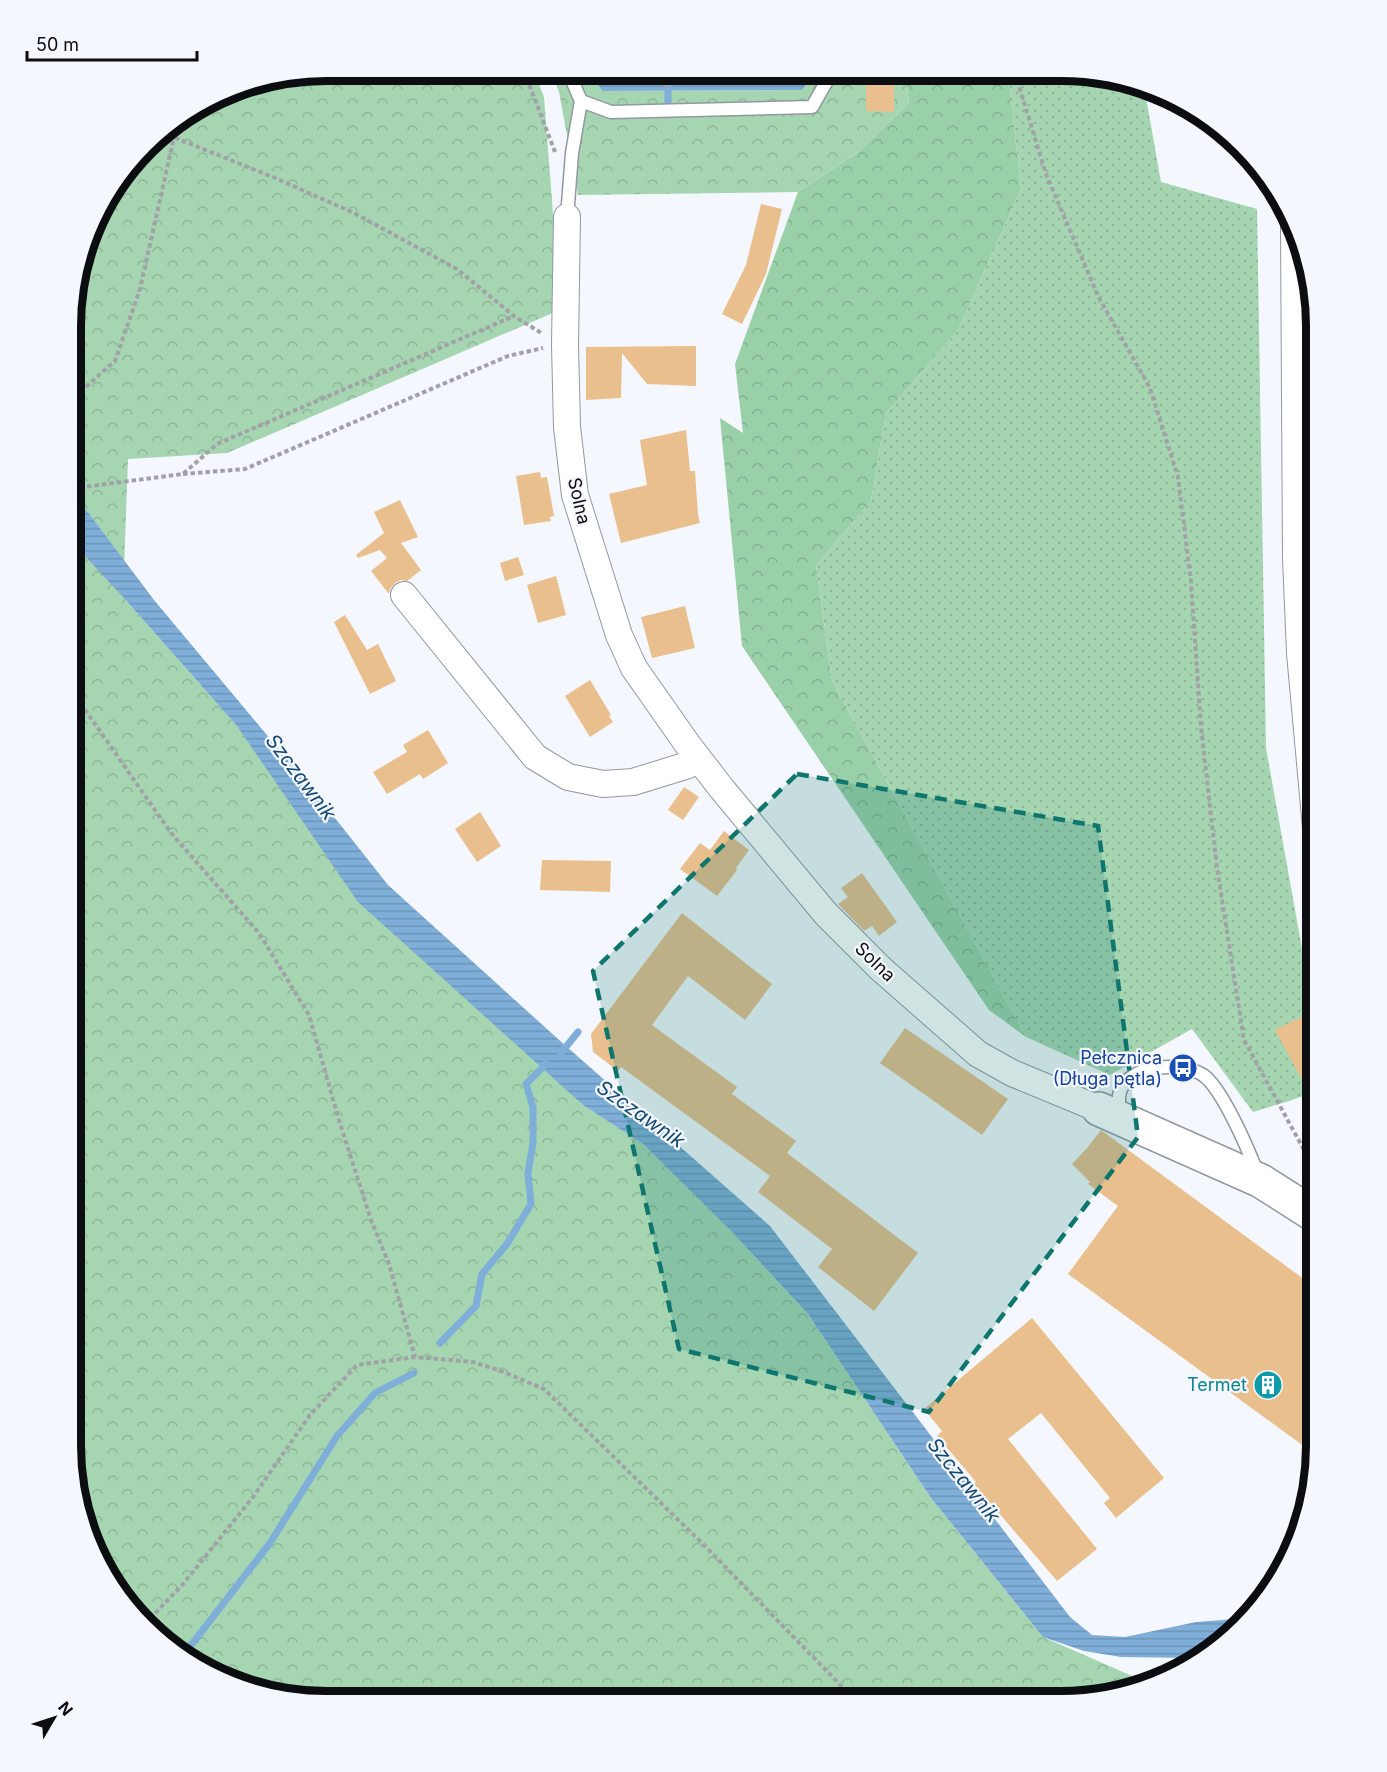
<svg xmlns="http://www.w3.org/2000/svg" width="1387" height="1772" font-family="Inter,sans-serif">
<style>
.grass{fill:url(#grass-dots)}
.forest{fill:url(#forest-crowns)}
.park{fill:url(#park-crowns)}
.water{fill:url(#water-rules)}
.lines{fill:none;stroke-linecap:round;stroke-linejoin:round}
.stream{stroke:#7faed8;stroke-width:7}
.building{fill:#e9bf8e}
.lane-casing{stroke:#9298a1;stroke-width:15}
.street-casing{stroke:#9298a1;stroke-width:28}
.secondary-casing{stroke:#9298a1;stroke-width:36}
.path{stroke:#a0a2a7;stroke-width:4;stroke-dasharray:4.5 3;stroke-linecap:butt}
.lane{stroke:#fff;stroke-width:12}
.street{stroke:#fff;stroke-width:26}
.secondary{stroke:#fff;stroke-width:33}
.marked{fill:#0f766e;fill-opacity:0.2;stroke:#0f766e;stroke-width:4.5;stroke-dasharray:12 8;stroke-linejoin:round}
.labels{text-anchor:middle;stroke-width:4.5;stroke-linejoin:round;paint-order:stroke}
.street-label{font-size:18px;fill:#0b0d10;stroke:#f4f7fd}
.transit-label{font-size:18px;fill:#164399;stroke:#f4f7fd;text-anchor:end}
.culture-label{font-size:18px;fill:#0d838f;stroke:#f4f7fd;text-anchor:end}
.water-label{font-size:20px;font-style:italic;fill:#144972;stroke:#f4f7fd}
.rim{fill:none;stroke:#0b0d10;stroke-width:8}
</style>
<defs>
<pattern id="grass-dots" width="8" height="8" patternUnits="userSpaceOnUse" patternTransform="scale(1.5)"><rect width="8" height="8" fill="#a6d5b2"/><path d="M2 2h.1M6 6h.1" fill="none" stroke="#8eb698" stroke-width="1.8" stroke-linecap="round"/></pattern>
<pattern id="forest-crowns" width="20" height="18" patternUnits="userSpaceOnUse" patternTransform="scale(1.5)"><rect width="20" height="18" fill="#9ad0a8"/><path d="M2 6a3 3 0 1 1 6 0M12 15a3 3 0 1 1 6 0" fill="none" stroke="#83b190"/></pattern>
<pattern id="park-crowns" width="20" height="18" patternUnits="userSpaceOnUse" patternTransform="scale(1.5)"><rect width="20" height="18" fill="#a6d5b2"/><path d="M2 6a3 3 0 1 1 6 0M12 15a3 3 0 1 1 6 0" fill="none" stroke="#8eb698"/></pattern>
<pattern id="water-rules" width="6" height="5" patternUnits="userSpaceOnUse" patternTransform="scale(1.5)"><rect width="6" height="5" fill="#7faed8"/><path d="M0 2.5h6" fill="none" stroke="#6c94b8"/></pattern>
</defs>
<rect width="100%" height="100%" fill="#f4f7fd"/>
<path class="grass" d="M 1010,72 L 1095,73 L 1145,92 L 1161,182 L 1257,209 L 1266,748 L 1309,988 L 1316,1000 L 1316,1091 L 1289,1101 L 1253,1112 L 1192,1029 L 1110,1075 L 1026,1037 L 832,681 L 816,565 L 871,501 L 886,413 L 958,330 L 1021,189 L 1008,73 Z"/>
<path class="forest" d="M 905,72 L 1008,72 L 1021,189 L 958,330 L 886,413 L 871,501 L 816,565 L 832,681 L 1026,1037 L 989,1010 L 742,646 L 720,418 L 743,433 L 735,364 L 798,192 L 857,153 L 909,103 Z"/>
<g class="park">
<path d="M 326,71 L 534,71 L 544,97 L 553,214 L 555,312 L 227,453 L 128,459 L 123,597 L 237,726 L 583,1105 L 643,1144 L 732,1232 L 808,1314 L 931,1498 L 1043,1637 L 1146,1682 L 1061,1701 L 293,1699 L 184,1658 L 134,1615 L 97,1559 L 71,1446 L 73,292 L 105,199 L 158,134 L 244,84 Z"/>
<path d="M 551,71 L 590,71 L 602,91 L 801,90 L 816,72 L 905,72 L 909,103 L 857,153 L 798,192 L 578,195 L 559,92 Z"/>
</g>
<g class="water">
<path d="M 590,71 L 816,72 L 802,90 L 602,91 Z"/>
<path d="M 72,505 L 87,511 L 154,600 L 312,789 L 388,885 L 558,1039 L 770,1226 L 1070,1617 L 1092,1635 L 1125,1637 L 1196,1622 L 1235,1619 L 1245,1620 C 1234,1634 1213,1656 1194,1658 L 1121,1657 L 1084,1651 L 1043,1637 L 931,1498 L 808,1314 L 732,1232 L 643,1144 L 583,1105 L 358,902 L 237,726 L 123,597 L 72,542 Z"/>
</g>
<g class="lines">
<g class="stream">
<path d="M 668,83 L 668,103"/>
<path d="M 561,1053 L 578,1032"/>
<path d="M 440,1343 L 476,1306 L 482,1274 L 507,1244 L 531,1204 L 528,1173 L 533,1143 L 533,1107 L 526,1084 L 546,1064"/>
<path d="M 182,1657 L 270,1543 L 337,1436 L 375,1393 L 414,1373"/>
</g>
</g>
<g class="building">
<path d="M 866,72 L 894,72 L 894,112 L 866,111 Z"/>
<path d="M 761,204 L 782,209 L 766,274 L 742,324 L 722,314 L 746,265 Z"/>
<path d="M 696,346 L 696,386 L 647,384 L 622,353 L 621,398 L 586,400 L 586,347 Z"/>
<path d="M 686,430 L 690,471 L 695,471 L 698,515 L 700,523 L 621,543 L 609,494 L 647,485 L 640,440 Z"/>
<path d="M 540,472 L 541,478 L 547,477 L 554,516 L 550,517 L 551,521 L 524,525 L 516,476 Z"/>
<path d="M 400,500 L 418,537 L 401,543 L 421,570 L 407,581 L 401,580 L 395,583 L 390,589 L 389,594 L 371,571 L 387,558 L 380,550 L 358,558 L 356,555 L 384,533 L 374,512 Z"/>
<path d="M 518,557 L 524,575 L 505,581 L 500,563 Z"/>
<path d="M 556,576 L 566,615 L 538,623 L 527,585 Z"/>
<path d="M 685,606 L 695,648 L 652,658 L 641,617 Z"/>
<path d="M 345,615 L 367,650 L 378,644 L 396,681 L 370,694 L 334,622 Z"/>
<path d="M 590,680 L 611,715 L 609,716 L 613,722 L 590,737 L 565,696 Z"/>
<path d="M 428,730 L 448,763 L 423,779 L 420,774 L 387,794 L 373,772 L 407,752 L 403,745 Z"/>
<path d="M 684,787 L 699,797 L 683,820 L 668,810 Z"/>
<path d="M 480,812 L 501,846 L 477,862 L 455,829 Z"/>
<path d="M 724,831 L 749,850 L 736,868 L 737,870 L 717,896 L 680,869 L 700,843 L 710,850 Z"/>
<path d="M 542,860 L 611,861 L 610,892 L 540,890 Z"/>
<path d="M 862,873 L 897,922 L 879,936 L 872,926 L 864,931 L 838,904 L 848,897 L 841,888 Z"/>
<path d="M 682,913 L 772,984 L 745,1020 L 688,976 L 652,1025 L 737,1087 L 732,1094 L 796,1141 L 787,1153 L 918,1253 L 874,1311 L 818,1267 L 832,1249 L 758,1192 L 770,1176 L 621,1067 L 618,1071 L 593,1052 L 591,1034 Z"/>
<path d="M 1307,1014 L 1316,1034 L 1316,1073 L 1302,1080 L 1275,1030 Z"/>
<path d="M 905,1028 L 1008,1099 L 982,1135 L 880,1063 Z"/>
<path d="M 1101,1130 L 1316,1288 L 1316,1455 L 1068,1274 L 1118,1206 L 1088,1184 L 1090,1182 L 1072,1164 L 1087,1148 Z"/>
<path d="M 1032,1318 L 1164,1478 L 1116,1518 L 1104,1503 L 1110,1498 L 1041,1413 L 1008,1439 L 1097,1549 L 1057,1581 L 974,1484 L 976,1482 L 937,1436 L 942,1431 L 924,1409 Z"/>
</g>
<g class="lines">
<g class="lane-casing">
<g id="lane">
<path d="M 581,101 L 611,112 L 812,107 L 832,72"/>
<path d="M 567,217 L 572,153 L 581,101 L 568,71"/>
<path d="M 1120,1114 C 1119,1105 1117,1095 1122,1087 C 1135,1064 1182,1062 1203,1075 C 1222,1088 1248,1149 1257,1172"/>
</g>
</g>
<g class="street-casing">
<g id="street">
<path d="M 567,217 L 565,345 L 567,427 L 575,495 L 619,635 L 634,668 L 688,745 L 722,789 L 826,914 L 881,969 L 978,1054 L 1012,1073 L 1099,1109"/>
<path d="M 1294,229 L 1296,558 L 1300,653 L 1316,828"/>
<path d="M 404,595 L 535,757 L 568,777 L 603,784 L 633,782 L 688,765 L 697,758"/>
</g>
</g>
<g class="secondary-casing">
<path id="secondary" d="M 1099,1109 L 1261,1181 L 1316,1216"/>
</g>
<g class="path">
<path d="M 524,71 L 555,152"/>
<path d="M 1015,73 L 1046,174 L 1099,298 L 1150,388 L 1178,477 L 1191,582 L 1201,727 L 1217,868 L 1244,1040 L 1316,1172"/>
<path d="M 666,88 L 667,71"/>
<path d="M 171,126 L 174,137"/>
<path d="M 161,132 L 275,178 L 354,213 L 457,269 L 514,316 L 543,334"/>
<path d="M 73,393 L 80,392 L 115,361 L 140,289 L 174,137 L 196,112"/>
<path d="M 183,474 L 245,469 L 508,356 L 543,348"/>
<path d="M 72,487 L 83,487 L 183,474 L 217,444 L 514,316"/>
<path d="M 72,691 L 171,833 L 259,933 L 309,1015 L 338,1117 L 371,1220 L 389,1264 L 415,1357"/>
<path d="M 145,1624 L 184,1583 L 253,1497 L 310,1415 L 357,1365 L 415,1357 L 473,1362 L 501,1371 L 544,1389 L 703,1544 L 856,1701"/>
</g>
<use href="#lane" class="lane"/>
<use href="#street" class="street"/>
<use href="#secondary" class="secondary"/>
</g>
<path class="marked" d="M 797,774 L 1098,826 L 1138,1137 L 929,1412 L 679,1349 L 593,971 Z"/>
<defs>
<g id="bus-disc" transform="scale(1.5)"><circle r="9.5" fill="#1a4fb4" stroke="#f4f7fd"/><path d="M-5-6H5V4H4V6H2V4H-2V6H-4V4H-5ZM-3.5-4V0h7V-4ZM-3.5 1.2v1.5H-2V1.2ZM2 1.2v1.5H3.5V1.2Z" fill="#fff"/></g>
<g id="building-disc" transform="scale(1.5)"><circle r="9.5" fill="#0f9aa8" stroke="#f4f7fd"/><path d="M-4-6H4V6H1V3H-1V6H-4ZM-2.5-4.3h1.7v1.8h-1.7ZM.8-4.3h1.7v1.8H.8ZM-2.5-1h1.7V.8h-1.7ZM.8-1h1.7V.8H.8Z" fill="#fff"/></g>
</defs>
<g fill-rule="evenodd">
<use href="#bus-disc" x="1183" y="1068"/>
<use href="#building-disc" x="1268" y="1385"/>
</g>
<g class="labels">
<g class="street-label">
<text transform="translate(579 501) rotate(77)" y="6">Solna</text>
<text transform="translate(875 962) rotate(44)" y="6">Solna</text>
</g>
<g class="transit-label">
<text x="1162" y="1064">Pełcznica<tspan x="1162" dy="21">(Długa pętla)</tspan></text>
</g>
<g class="culture-label">
<text x="1247" y="1391">Termet</text>
</g>
<g class="water-label">
<text transform="translate(301 777) rotate(53)" y="7">Szczawnik</text>
<text transform="translate(641 1114) rotate(35)" y="7">Szczawnik</text>
<text transform="translate(964 1480) rotate(51)" y="7">Szczawnik</text>
</g>
</g>
<path d="M0 0H1387V1772H0ZM326 81H1061A245 245 0 0 1 1306 326V1446A245 245 0 0 1 1061 1691H326A245 245 0 0 1 81 1446V326A245 245 0 0 1 326 81Z" fill="#f4f7fd" fill-rule="evenodd"/>
<path class="rim" d="M326 81H1061A245 245 0 0 1 1306 326V1446A245 245 0 0 1 1061 1691H326A245 245 0 0 1 81 1446V326A245 245 0 0 1 326 81Z"/>
<g transform="translate(54 1718) rotate(51)" stroke="#f4f7fd" stroke-width="4.5" paint-order="stroke">
<path d="M0-4.5L10 22L0 15L-10 22Z" fill="#0b0d10"/>
<text y="-9" font-size="16" font-weight="bold" text-anchor="middle" fill="#0b0d10">N</text>
</g>
<path d="M27 51v9h170v-9" fill="none" stroke="#0b0d10" stroke-width="3"/>
<text x="36" y="51" font-size="18" fill="#0b0d10" stroke="#f4f7fd" stroke-width="4.5" paint-order="stroke">50 m</text>
</svg>
